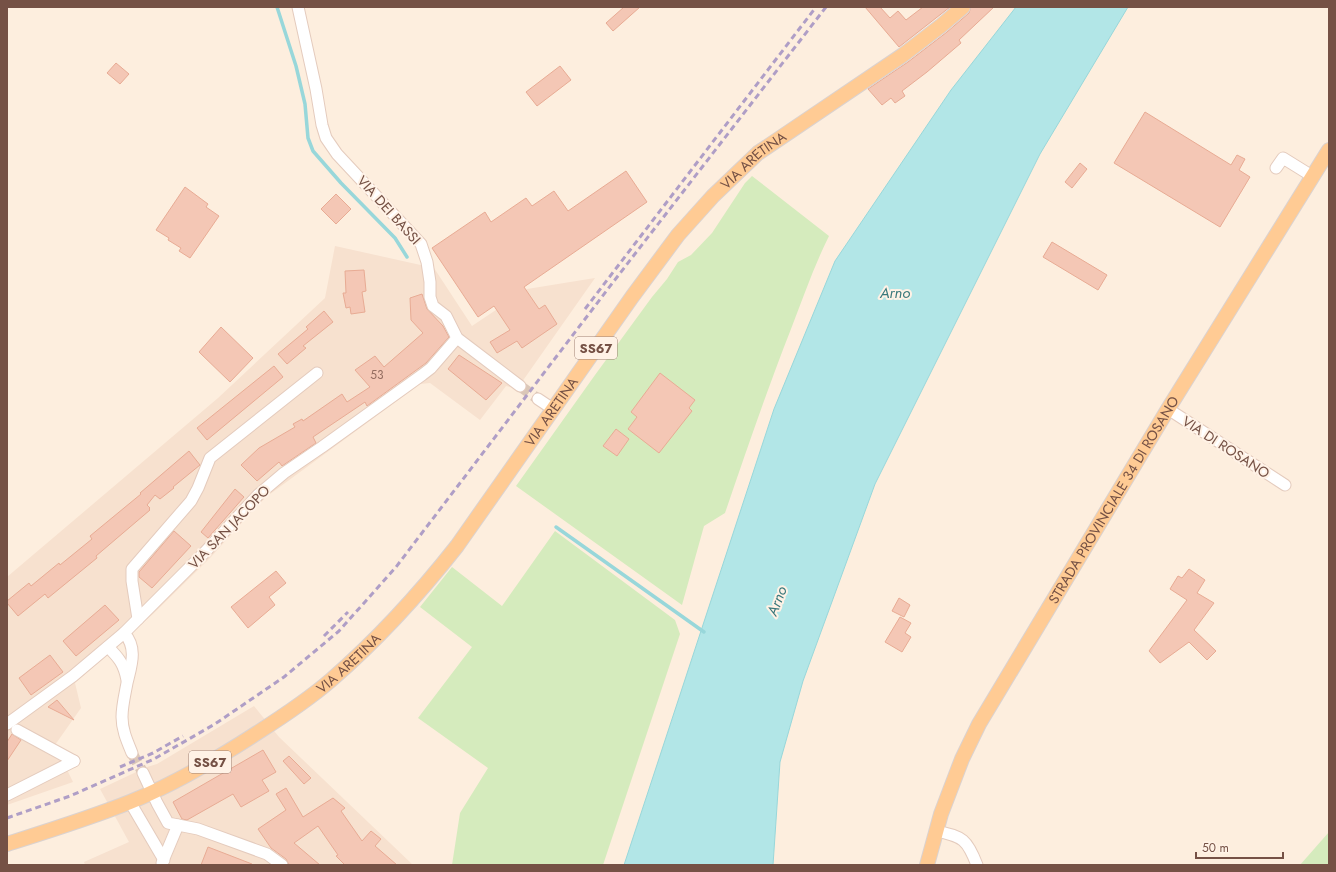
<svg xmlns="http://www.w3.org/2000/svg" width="1336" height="872" font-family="Jost,sans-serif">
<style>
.residential{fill:#f7e1cf}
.green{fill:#d5ebbd}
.water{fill:#b2e6e7;stroke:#98d7da}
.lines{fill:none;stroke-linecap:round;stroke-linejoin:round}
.stream{stroke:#98d7da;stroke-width:3.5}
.building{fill:#f4c7b5;stroke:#e8ab94}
.minor-tunnel{stroke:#dbc7b8;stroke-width:11;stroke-dasharray:11 5.5;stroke-linecap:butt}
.minor-casing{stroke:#e4cbbd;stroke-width:13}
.major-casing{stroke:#dbd2cf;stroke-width:16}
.minor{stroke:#fff;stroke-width:11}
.major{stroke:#ffcb94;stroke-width:14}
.rail{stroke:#af9ec6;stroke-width:3;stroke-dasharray:6 4;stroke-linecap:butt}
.labels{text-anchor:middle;stroke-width:4;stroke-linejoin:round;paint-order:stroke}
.number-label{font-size:12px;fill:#956e61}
.shield{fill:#fff2e6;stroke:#9e8175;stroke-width:1}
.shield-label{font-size:13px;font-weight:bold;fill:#755145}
.street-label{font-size:14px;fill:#755145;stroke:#fff2e6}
.water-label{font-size:15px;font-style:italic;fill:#39787c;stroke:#fff2e6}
</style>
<rect width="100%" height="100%" fill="#fdeede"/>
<g class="residential">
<path d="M 335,246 L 434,268 L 472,326 L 527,289 L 595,278 L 517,389 L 506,386 L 480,420 L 430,383 L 420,384 L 266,497 L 246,518 L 210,558 L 153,614 L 75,683 L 81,708 L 55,745 L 73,782 L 7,805 L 7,577 L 218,398 L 325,298 Z"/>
<path d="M 254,706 L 279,737 L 413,865 L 85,865 L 84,862 L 129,842 L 100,789 L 147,767 L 157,764 Z"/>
</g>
<g class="green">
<path d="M 752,176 L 829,236 C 814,266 803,298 791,329 C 767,390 746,452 725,513 L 704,526 L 682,605 L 516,486 L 595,375 L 652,297 L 667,279 L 678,262 L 691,255 L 712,233 L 745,183 Z"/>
<path d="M 555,531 L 675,620 L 680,634 L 603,865 L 452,865 L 460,813 L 488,768 L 418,718 L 472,647 L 420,607 L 452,567 L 502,606 Z"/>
<path d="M 1329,832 L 1329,865 L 1300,865 Z"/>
</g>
<path class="water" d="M 1016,7 L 1128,7 L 1040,154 L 875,484 L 803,681 L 780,762 L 773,865 L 624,865 L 774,409 L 835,261 L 951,90 Z"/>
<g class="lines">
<g class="stream">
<path d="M 277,7 L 296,66 L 305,104 L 308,138 L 313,151 L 341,183 L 395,238 L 407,257"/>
<path d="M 556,527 L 704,632"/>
</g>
</g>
<g class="building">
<path d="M 624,7 L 640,7 L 613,31 L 606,23 Z"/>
<path d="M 865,7 L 880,7 L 890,18 L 898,11 L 906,20 L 923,7 L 950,7 L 899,47 Z"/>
<path d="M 971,7 L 994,7 L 959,40 L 961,43 L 927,72 L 902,91 L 905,96 L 895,103 L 891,98 L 882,105 L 868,89 L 908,62 L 947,32 L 969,13 Z"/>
<path d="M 116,63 L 129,74 L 120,84 L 107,73 Z"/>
<path d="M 560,66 L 571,80 L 537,106 L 526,92 Z"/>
<path d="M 1145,112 L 1231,165 L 1237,155 L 1245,159 L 1239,170 L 1250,177 L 1220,227 L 1114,163 Z"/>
<path d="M 1080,163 L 1087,169 L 1072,188 L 1065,182 Z"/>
<path d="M 626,171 L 647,202 L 524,287 L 539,309 L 545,305 L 557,324 L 522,348 L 517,341 L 497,353 L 490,342 L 510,330 L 494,306 L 478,317 L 432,248 L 485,212 L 491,222 L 526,198 L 532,206 L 554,191 L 568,211 Z"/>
<path d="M 185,187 L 208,204 L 206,207 L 219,216 L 190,258 L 179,251 L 181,248 L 168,240 L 169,238 L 156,230 Z"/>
<path d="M 336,194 L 351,209 L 336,224 L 321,209 Z"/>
<path d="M 1052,242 L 1107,275 L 1098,290 L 1043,257 Z"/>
<path d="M 364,270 L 366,291 L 362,292 L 365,312 L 351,314 L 350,307 L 346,308 L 343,293 L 346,293 L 345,271 Z"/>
<path d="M 422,294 L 427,309 L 443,326 L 449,337 L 426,363 L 367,406 L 365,402 L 313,437 L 316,443 L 282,466 L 279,462 L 257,481 L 241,465 L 259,448 L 295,427 L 293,424 L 302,419 L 303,421 L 342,394 L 347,402 L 370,387 L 355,370 L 375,356 L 384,367 L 423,333 L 411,320 L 410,298 Z"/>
<path d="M 324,311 L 333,322 L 303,346 L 306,348 L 287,364 L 278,354 L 308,329 L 306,327 Z"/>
<path d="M 221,327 L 253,358 L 230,382 L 199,352 Z"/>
<path d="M 459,355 L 502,383 L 486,400 L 448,369 Z"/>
<path d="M 274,366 L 283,377 L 207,440 L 197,428 Z"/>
<path d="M 660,373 L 695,400 L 689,408 L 692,411 L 659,453 L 628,429 L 637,417 L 631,412 Z"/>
<path d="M 616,429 L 629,439 L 617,456 L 603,446 Z"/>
<path d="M 189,451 L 200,465 L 173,487 L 174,488 L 160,499 L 155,495 L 147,505 L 150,508 L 149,509 L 150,510 L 96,556 L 97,558 L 48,598 L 45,594 L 18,616 L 7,603 L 7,601 L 29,583 L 31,586 L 59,563 L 60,565 L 92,539 L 90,536 L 141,494 L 140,493 Z"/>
<path d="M 235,489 L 244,497 L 208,538 L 201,532 Z"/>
<path d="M 174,531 L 191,546 L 152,588 L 139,577 L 139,572 Z"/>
<path d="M 1189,569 L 1205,580 L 1197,593 L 1214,603 L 1194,630 L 1216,651 L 1207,660 L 1189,642 L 1160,663 L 1149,651 L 1187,600 L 1170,589 L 1178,576 L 1182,578 Z"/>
<path d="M 276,571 L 286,583 L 269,597 L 275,605 L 248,628 L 231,607 Z"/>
<path d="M 899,598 L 910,605 L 904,617 L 892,611 Z"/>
<path d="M 105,605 L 119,620 L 76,656 L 63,641 Z"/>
<path d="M 900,617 L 911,623 L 905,633 L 911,637 L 902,652 L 885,642 Z"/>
<path d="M 50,655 L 63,672 L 31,695 L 19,678 Z"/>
<path d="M 57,700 L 74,720 L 48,707 Z"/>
<path d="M 12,734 L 21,740 L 7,761 L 7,742 Z"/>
<path d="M 263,750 L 276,772 L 262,780 L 269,791 L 241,807 L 233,794 L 187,820 L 182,819 L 173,802 Z"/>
<path d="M 289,756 L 311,778 L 304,784 L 283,761 Z"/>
<path d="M 286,788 L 303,817 L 333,798 L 345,808 L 341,811 L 362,841 L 371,831 L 381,839 L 375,846 L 397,865 L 345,865 L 336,856 L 338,855 L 318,826 L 294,843 L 320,865 L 289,865 L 286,859 L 271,848 L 258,829 L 286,810 L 276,794 Z"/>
<path d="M 208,847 L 252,864 L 252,865 L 201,865 Z"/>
</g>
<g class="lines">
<g class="minor-tunnel">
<path d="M 520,386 L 538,399"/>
<path d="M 132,753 L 143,773"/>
</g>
<g class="minor-casing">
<g id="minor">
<path d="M 298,7 L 316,89 L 322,125 L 326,138 L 337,154 L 421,244 L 427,262 L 430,282 L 430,297 L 433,306 L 446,316 L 457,338 L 520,386"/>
<path d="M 1276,168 L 1283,158 L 1312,176"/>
<path d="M 538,399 L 553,409"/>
<path d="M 1168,409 L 1285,485"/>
<path d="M 138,619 L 132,581 L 132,569 L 191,501 L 198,488 L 210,458 L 317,373"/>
<path d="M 124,633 C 138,648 131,666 127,683 C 125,694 122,706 122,717 C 122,730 127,741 132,753"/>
<path d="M 108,647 C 119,658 124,664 127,680"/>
<path d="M 7,724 L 73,676 L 124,633 L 205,552 L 258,495 L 284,473 L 322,447 L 422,375 L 431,368 L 457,338"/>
<path d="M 17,730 L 74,761"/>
<path d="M 143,773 L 157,803 L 168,823 L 198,829 L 267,854 L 282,865"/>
<path d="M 7,795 L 74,761"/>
<path d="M 130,802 L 164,860"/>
<path d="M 937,831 C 963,837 967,839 977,865"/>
<path d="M 162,863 L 178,825"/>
</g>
</g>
<g class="major-casing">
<g id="major">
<path id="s1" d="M 7,844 C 48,831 90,818 130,802 C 175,784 217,759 257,733 C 282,717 308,700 331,680 C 376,641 420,593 457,546 L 632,297 L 678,235 L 713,196 L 758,153 L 903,55 L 942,25 L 963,7"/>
<path id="s2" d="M 927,865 L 941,814 L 962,759 L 979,724 L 1168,409 L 1329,150"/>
</g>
</g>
<use href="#minor" class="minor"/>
<use href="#major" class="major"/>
<g class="rail">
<path d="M 585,309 L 816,7"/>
<path d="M 324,636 L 348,612"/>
<path d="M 120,767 L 153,753 L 183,736"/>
<path d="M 7,818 L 70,796 L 154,759 L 215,724 L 284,677 L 339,631 L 396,567 L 614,281 L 826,7"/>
</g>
</g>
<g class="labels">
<g class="number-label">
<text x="377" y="379">53</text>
</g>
<g class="shield">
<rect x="575" y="337" width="42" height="22" rx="3"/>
<rect x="189" y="751" width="42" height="22" rx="3"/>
</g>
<g class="shield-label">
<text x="596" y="353">SS67</text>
<text x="210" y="767">SS67</text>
</g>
<g class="street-label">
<text dy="5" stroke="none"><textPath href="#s1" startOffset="1038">VIA ARETINA</textPath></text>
<text transform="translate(389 210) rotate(48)" y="5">VIA DEI BASSI</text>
<text dy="5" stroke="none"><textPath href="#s1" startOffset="714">VIA ARETINA</textPath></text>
<text transform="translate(1226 447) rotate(33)" y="5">VIA DI ROSANO</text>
<text dy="5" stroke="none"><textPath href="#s2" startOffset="412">STRADA PROVINCIALE 34 DI ROSANO</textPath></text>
<text transform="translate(229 527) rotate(-46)" y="5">VIA SAN JACOPO</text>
<text dy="5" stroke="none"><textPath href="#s1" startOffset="390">VIA ARETINA</textPath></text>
</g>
<g class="water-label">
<text x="895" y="298">Arno</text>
<text transform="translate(777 601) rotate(-69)" y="5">Arno</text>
</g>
</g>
<rect width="1336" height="872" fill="none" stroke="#755145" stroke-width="16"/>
<path d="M1196 852v6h87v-6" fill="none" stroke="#755145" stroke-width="2"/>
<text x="1202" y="852" font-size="12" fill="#755145" stroke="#fff2e6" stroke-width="3" paint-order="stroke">50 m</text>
</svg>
